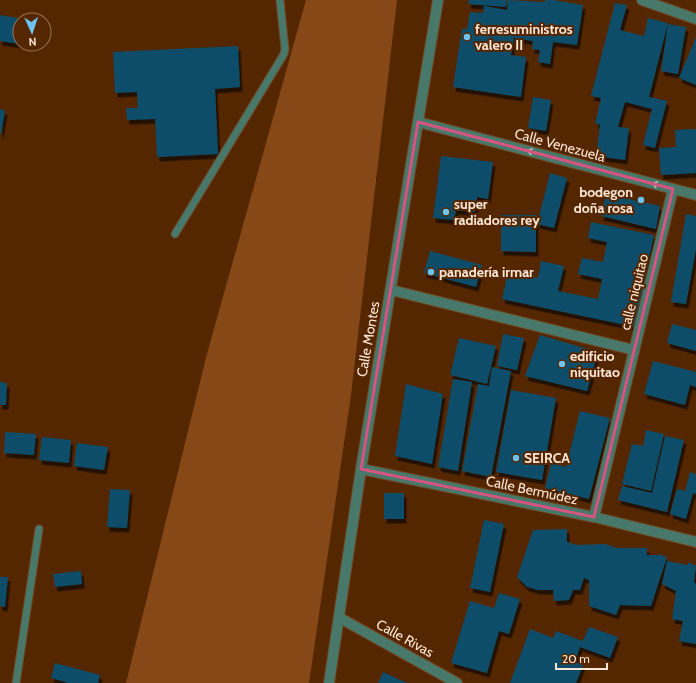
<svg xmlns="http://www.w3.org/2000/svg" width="696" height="683" font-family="Cabin,sans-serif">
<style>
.green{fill:#874818}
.building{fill:#0c4d6a;filter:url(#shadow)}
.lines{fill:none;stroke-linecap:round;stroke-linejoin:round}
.service-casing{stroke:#704622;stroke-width:9}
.minor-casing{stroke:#704622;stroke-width:12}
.service{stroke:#47786a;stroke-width:7}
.minor{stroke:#47786a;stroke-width:10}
.oneway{stroke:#bec0b1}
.marked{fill:none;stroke:#d45680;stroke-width:3;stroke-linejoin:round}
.poi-dot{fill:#6bc3f2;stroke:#552700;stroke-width:1.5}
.labels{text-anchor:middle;stroke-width:4;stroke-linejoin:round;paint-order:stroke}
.poi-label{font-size:14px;font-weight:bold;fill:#fee6d7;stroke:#552700;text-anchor:start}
.street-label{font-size:14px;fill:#fee6d7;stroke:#552700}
</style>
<defs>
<filter id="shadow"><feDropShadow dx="2.5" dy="4.5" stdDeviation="0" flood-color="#0009"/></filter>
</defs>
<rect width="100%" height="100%" fill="#552700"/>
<path class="green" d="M 306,0 L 397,0 L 351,395 L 309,683 L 126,683 L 207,354 Z"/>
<g class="building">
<path d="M 469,0 L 507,0 L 506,7 L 468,4 Z"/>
<path d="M 508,0 L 545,2 L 545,0 L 553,0 L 583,5 L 577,45 L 553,42 L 550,64 L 538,62 L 540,50 L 532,49 L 533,41 L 514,38 L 511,55 L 526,57 L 521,97 L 453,87 L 462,29 L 467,29 L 470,12 L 483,13 L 484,6 L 507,10 Z"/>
<path d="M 615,3 L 627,5 L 620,30 L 644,36 L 648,18 L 668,23 L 649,97 L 667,101 L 655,148 L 643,145 L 652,109 L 625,102 L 618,127 L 629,128 L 625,160 L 596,156 L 600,125 L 595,123 L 601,98 L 591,96 Z"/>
<path d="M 0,15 L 23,19 L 20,20 L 20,44 L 0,41 Z"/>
<path d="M 668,24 L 686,27 L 678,74 L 661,71 Z"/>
<path d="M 696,37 L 696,85 L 679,78 Z"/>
<path d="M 238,46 L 240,87 L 215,89 L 218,154 L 157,157 L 155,119 L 127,120 L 126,108 L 138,108 L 137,92 L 115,93 L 113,52 Z"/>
<path d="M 533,97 L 551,100 L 546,131 L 528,128 Z"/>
<path d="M 0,109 L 5,111 L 1,134 L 0,134 Z"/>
<path d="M 696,129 L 696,173 L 661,175 L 659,148 L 676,147 L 675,130 Z"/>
<path d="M 441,156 L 493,162 L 488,199 L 477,197 L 475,212 L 456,210 L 454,220 L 433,218 Z"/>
<path d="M 550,173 L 567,178 L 554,228 L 537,224 Z"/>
<path d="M 606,194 L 660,206 L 656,229 L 601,216 Z"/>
<path d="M 686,214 L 696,216 L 696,249 L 686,304 L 671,302 Z"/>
<path d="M 501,215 L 536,215 L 536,252 L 501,251 Z"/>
<path d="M 591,222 L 654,235 L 635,327 L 502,299 L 508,272 L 538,278 L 541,261 L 564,266 L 558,291 L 598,299 L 602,279 L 578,274 L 582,258 L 603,262 L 607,242 L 588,238 Z"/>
<path d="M 430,251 L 482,265 L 476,287 L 424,273 Z"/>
<path d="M 672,324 L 696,330 L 696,351 L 667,343 Z"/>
<path d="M 503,334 L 524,338 L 517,370 L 497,366 Z"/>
<path d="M 540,335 L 598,352 L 587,391 L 525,376 Z"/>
<path d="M 459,338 L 496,346 L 487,384 L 450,375 Z"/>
<path d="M 653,361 L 696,372 L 696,387 L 690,385 L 685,405 L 644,394 Z"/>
<path d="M 492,367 L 511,371 L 491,477 L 462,471 L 478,384 L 489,386 Z"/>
<path d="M 453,379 L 472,382 L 458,471 L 438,467 Z"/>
<path d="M 0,382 L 7,383 L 6,405 L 0,405 Z"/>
<path d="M 406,384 L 443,394 L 432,464 L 395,456 Z"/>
<path d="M 511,390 L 556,398 L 542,480 L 496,472 Z"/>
<path d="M 580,411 L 610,418 L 589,499 L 545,488 L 551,463 L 566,467 Z"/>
<path d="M 646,430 L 664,434 L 651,491 L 622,484 L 632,444 L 643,446 Z"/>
<path d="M 5,432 L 36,434 L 34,455 L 4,453 Z"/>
<path d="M 665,436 L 684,440 L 667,512 L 618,500 L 622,486 L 652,493 Z"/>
<path d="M 42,437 L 71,440 L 69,463 L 39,460 Z"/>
<path d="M 77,443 L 108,447 L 104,470 L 74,466 Z"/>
<path d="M 690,472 L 696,474 L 696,494 L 693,493 L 686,519 L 670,514 L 677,489 L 685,491 Z"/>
<path d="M 110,489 L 130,490 L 127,528 L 107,527 Z"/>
<rect x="384" y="493" width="20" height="26"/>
<path d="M 484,520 L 504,524 L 490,592 L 470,588 Z"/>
<path d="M 567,529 L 567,542 L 577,545 L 605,544 L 617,548 L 647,548 L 647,555 L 661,555 L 667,557 L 651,606 L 620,605 L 616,615 L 589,606 L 589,580 L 584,578 L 580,590 L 573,590 L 569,600 L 554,601 L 553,590 L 538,590 L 527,587 L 517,577 L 533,530 Z"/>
<path d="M 667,561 L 688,565 L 688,562 L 696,566 L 694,583 L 696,583 L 696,644 L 679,641 L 683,621 L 672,619 L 676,591 L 662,584 Z"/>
<path d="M 81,571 L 82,584 L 55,587 L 53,574 Z"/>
<path d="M 0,577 L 8,577 L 5,607 L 0,606 Z"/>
<path d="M 499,593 L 520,599 L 509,634 L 499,631 L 487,673 L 451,663 L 470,601 L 494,608 Z"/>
<path d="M 589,627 L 618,637 L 610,658 L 580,647 L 575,662 L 583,665 L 576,683 L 510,683 L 530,629 L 553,638 L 556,631 L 583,641 Z"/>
<path d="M 55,663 L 100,675 L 98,683 L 69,683 L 51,678 Z"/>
<path d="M 383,672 L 407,683 L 378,683 Z"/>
</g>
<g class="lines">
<g class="service-casing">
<g id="service">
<path d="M 175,234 L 284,54 L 285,49 L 280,0"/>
<path d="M 16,683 L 39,529"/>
</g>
</g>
<g class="minor-casing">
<g id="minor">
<path d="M 642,0 L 696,19"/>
<path d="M 418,122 L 696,195"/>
<path d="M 391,290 L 634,350"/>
<path d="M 361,469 L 594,517 L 696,542"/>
<path d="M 594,517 L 673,189"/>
<path d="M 340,618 L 457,683"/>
<path d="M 329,683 L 361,469 L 438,0"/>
</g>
</g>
<use href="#service" class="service"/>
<use href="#minor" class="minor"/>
</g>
<defs><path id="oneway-shaft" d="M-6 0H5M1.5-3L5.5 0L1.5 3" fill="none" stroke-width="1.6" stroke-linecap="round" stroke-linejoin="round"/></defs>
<g class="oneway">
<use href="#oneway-shaft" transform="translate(533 152) rotate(-165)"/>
<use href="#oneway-shaft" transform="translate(658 185) rotate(-165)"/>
</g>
<path class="marked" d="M 418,122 L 673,189 L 594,517 L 361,469 Z"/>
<g class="poi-dot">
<circle cx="467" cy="37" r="4"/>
<circle cx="641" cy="200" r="4"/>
<circle cx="446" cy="212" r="4"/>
<circle cx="431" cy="272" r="4"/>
<circle cx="562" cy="364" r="4"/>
<circle cx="516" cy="458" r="4"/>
</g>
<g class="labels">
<g class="poi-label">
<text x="475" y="34">ferresuministros<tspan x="475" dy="16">valero II</tspan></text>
<text x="633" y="197" text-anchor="end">bodegon<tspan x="633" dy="16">doña rosa</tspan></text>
<text x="454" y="209">super<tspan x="454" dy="16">radiadores rey</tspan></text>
<text x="439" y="277">panadería irmar</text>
<text x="570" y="361">edificio<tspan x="570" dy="16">niquitao</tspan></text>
<text x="524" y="463">SEIRCA</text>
</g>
<g class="street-label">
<text transform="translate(560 145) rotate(15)" y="5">Calle Venezuela</text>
<text transform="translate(634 292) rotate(-76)" y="5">calle niquitao</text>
<text transform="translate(368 339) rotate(-80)" y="5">Calle Montes</text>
<text transform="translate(532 490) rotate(12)" y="5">Calle Bermúdez</text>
<text transform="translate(405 638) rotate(29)" y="5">Calle Rivas</text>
</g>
</g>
<g transform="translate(32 32) rotate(177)"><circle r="19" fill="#552700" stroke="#997356"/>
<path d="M0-3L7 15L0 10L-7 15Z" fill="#6bc3f2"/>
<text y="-6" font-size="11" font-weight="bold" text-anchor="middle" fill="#fee6d7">N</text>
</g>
<path d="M556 663v6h51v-6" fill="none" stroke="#fee6d7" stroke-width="2"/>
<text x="562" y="663" font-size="12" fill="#fee6d7" stroke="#552700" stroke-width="3" paint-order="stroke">20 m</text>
</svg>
